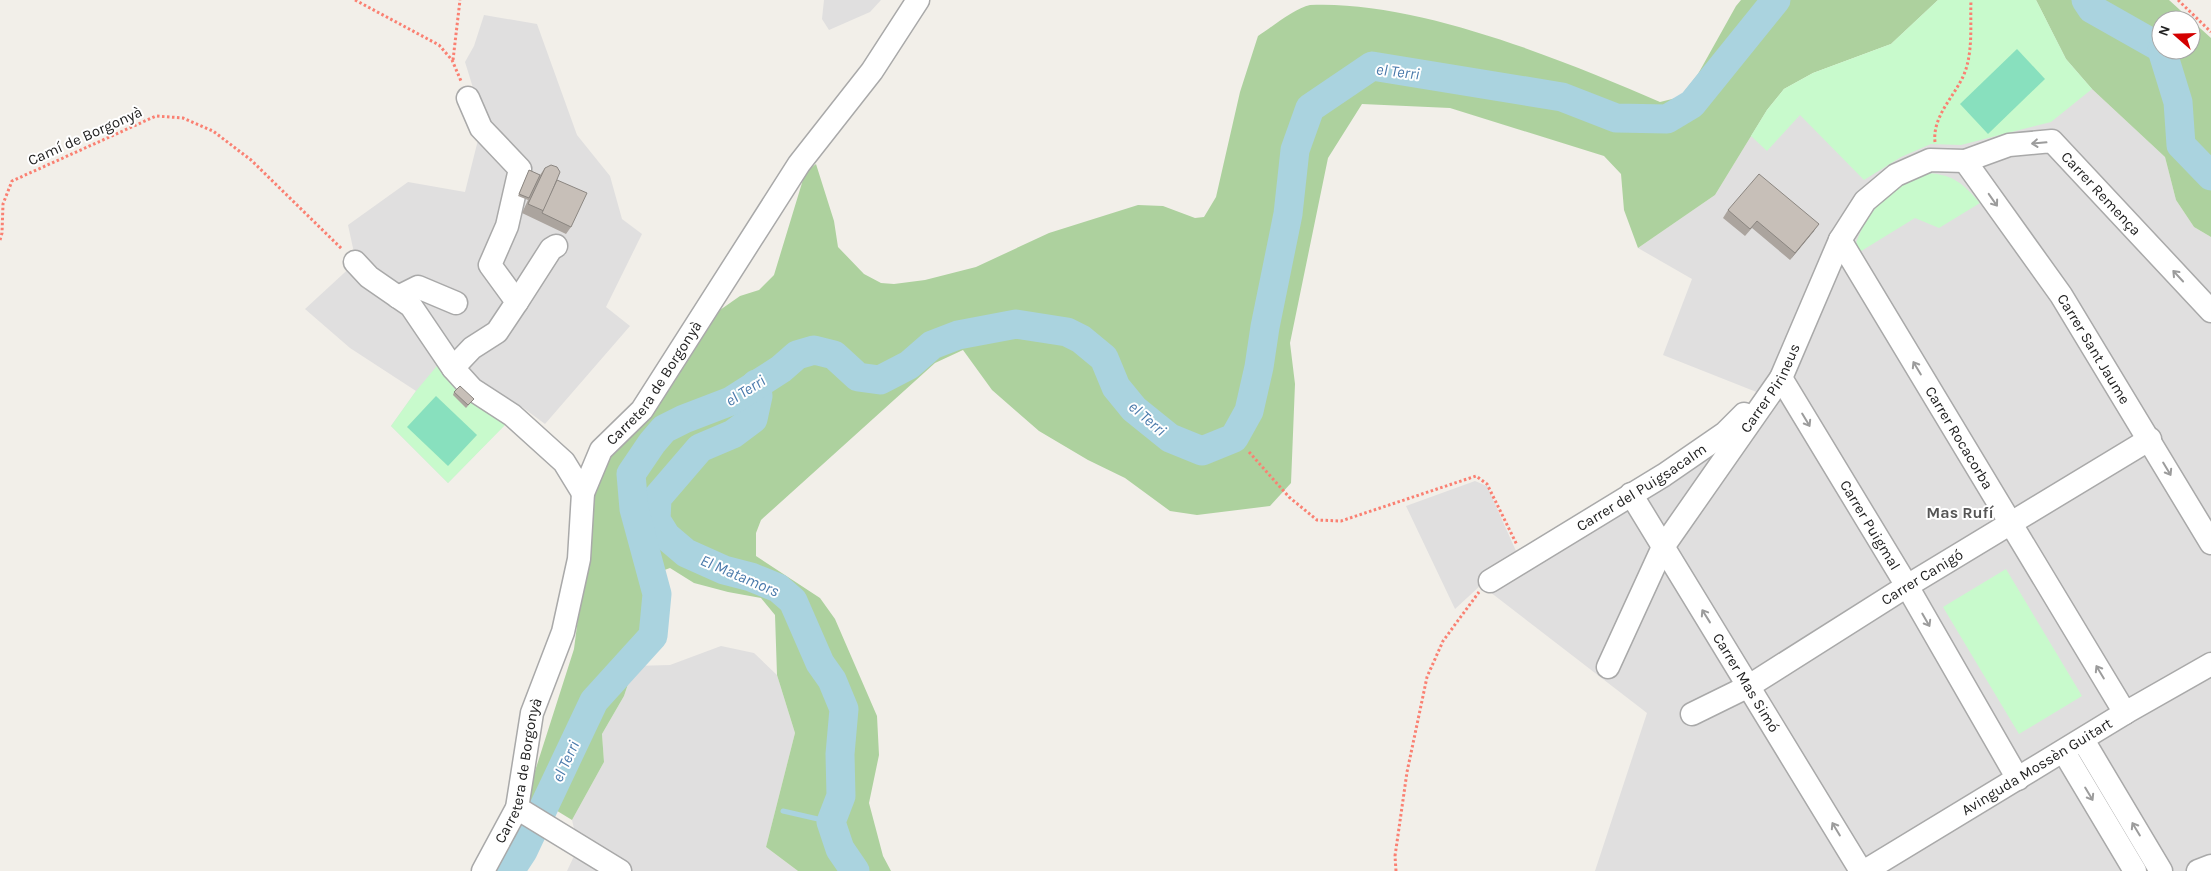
<svg xmlns="http://www.w3.org/2000/svg" width="2211" height="871" font-family="Karla,sans-serif">
<style>
.residential{fill:#e0dfdf}
.forest{fill:#add19e}
.park{fill:#c8facc}
.pitch{fill:#88e0be}
.lines{fill:none;stroke-linecap:round;stroke-linejoin:round}
.stream{stroke:#aad3df;stroke-width:5}
.river{stroke:#aad3df;stroke-width:29}
.minor-casing{stroke:#a9a9a9;stroke-width:25}
.path{stroke:#fa8072;stroke-width:3;stroke-dasharray:2.5 2.5;stroke-linecap:butt}
.minor{stroke:#fff;stroke-width:22}
.wall{fill:#aba49e}
.shaded-wall{fill:#8b8681}
.building{fill:#c7bfb8;stroke:#8b8681}
.oneway{stroke:#9c9c9c}
.labels{text-anchor:middle;stroke-width:4;stroke-linejoin:round;paint-order:stroke}
.street-label{font-size:15px;fill:#222;stroke:#fff}
.water-label{font-size:16px;font-style:italic;fill:#4a7aab;stroke:#fff}
.neighbourhood-label{font-size:16px;font-weight:bold;fill:#555;stroke:#fff}
</style>
<rect width="100%" height="100%" fill="#f2efe9"/>
<g class="residential">
<path d="M 824,0 L 881,0 L 870,12 L 829,30 L 822,19 Z"/>
<path d="M 1938,0 L 2036,0 L 2042,14 L 2092,89 L 2165,157 L 2176,200 L 2194,227 L 2211,237 L 2211,871 L 1595,871 L 1647,713 L 1481,585 L 1455,609 L 1406,506 L 1475,481 L 1487,486 L 1520,560 L 1764,395 L 1663,355 L 1692,279 L 1638,248 L 1715,195 L 1767,110 L 1891,44 Z"/>
<path d="M 484,15 L 537,24 L 577,135 L 610,176 L 622,219 L 642,234 L 606,307 L 630,326 L 545,424 L 522,407 L 448,483 L 391,426 L 416,391 L 350,348 L 305,309 L 356,262 L 348,225 L 408,182 L 465,192 L 483,120 L 465,62 L 474,46 Z"/>
<path d="M 721,646 L 754,653 L 777,675 L 795,733 L 766,847 L 798,871 L 567,871 L 575,854 L 575,833 L 572,820 L 604,762 L 602,734 L 624,696 L 634,666 L 670,665 Z"/>
</g>
<g class="forest">
<path d="M 1741,0 L 1938,0 L 1891,44 L 1813,73 L 1784,89 L 1767,110 L 1715,195 L 1638,248 L 1624,210 L 1621,174 L 1604,156 L 1450,108 L 1362,104 L 1328,158 L 1290,343 L 1295,384 L 1291,483 L 1270,506 L 1197,515 L 1170,511 L 1125,478 L 1088,460 L 1039,431 L 992,390 L 963,350 L 935,363 L 761,520 L 756,533 L 756,556 L 820,598 L 835,619 L 877,716 L 879,755 L 869,803 L 883,856 L 891,871 L 798,871 L 766,847 L 795,733 L 777,675 L 775,615 L 761,598 L 728,592 L 694,583 L 670,568 L 659,572 L 653,639 L 634,666 L 624,696 L 602,734 L 604,762 L 572,820 L 554,809 L 517,871 L 487,871 L 520,818 L 574,649 L 593,502 L 599,477 L 613,451 L 671,387 L 720,310 L 740,296 L 759,290 L 774,275 L 805,173 L 816,164 L 834,221 L 838,247 L 864,274 L 881,283 L 894,284 L 925,280 L 976,267 L 1049,233 L 1138,205 L 1163,206 L 1195,218 L 1204,217 L 1216,197 L 1240,92 L 1258,36 C 1272,27 1295,8 1310,5 C 1417,0 1563,60 1660,102 L 1680,97 L 1698,74 L 1736,6 Z"/>
<path d="M 2036,0 L 2169,0 L 2191,20 L 2161,20 L 2161,50 L 2191,50 L 2191,20 L 2211,38 L 2211,237 L 2194,227 L 2176,200 L 2165,157 L 2092,89 L 2066,59 Z"/>
</g>
<g class="park">
<path d="M 1938,0 L 2036,0 L 2066,59 L 2092,89 L 2051,122 L 1961,145 L 1931,144 L 1901,157 L 1864,180 L 1800,115 L 1767,151 L 1751,136 L 1767,110 L 1784,89 L 1813,73 L 1891,44 Z"/>
<path d="M 1928,173 C 1955,175 1963,184 1980,203 L 1939,228 L 1915,218 L 1858,253 L 1855,247 C 1862,221 1885,191 1910,179 C 1915,176 1922,175 1928,173 Z"/>
<path d="M 441,361 L 507,423 L 448,483 L 391,426 L 416,391 Z"/>
<path d="M 2006,569 L 2082,696 L 2019,734 L 1943,607 Z"/>
</g>
<g class="pitch">
<path d="M 2017,49 L 2045,79 L 1988,134 L 1960,104 Z"/>
<path d="M 436,396 L 477,435 L 448,466 L 407,427 Z"/>
</g>
<g class="lines">
<g class="stream">
<path d="M 571,731 L 580,730"/>
<path d="M 783,811 L 831,822"/>
</g>
<g class="river">
<path d="M 2086,0 L 2092,9 L 2161,48"/>
<path d="M 2162,50 L 2178,102 L 2181,145 L 2211,176"/>
<path d="M 756,384 L 758,396 L 753,419 L 733,434 L 700,448 L 657,498 L 656,520 L 666,536 L 686,553 L 724,570 L 751,577 L 778,588 L 793,601 L 820,663 L 832,680 L 844,709 L 840,754 L 841,796 L 831,822 L 840,849 L 855,871"/>
<path d="M 510,871 L 523,851 L 594,701 L 653,636 L 657,594 L 634,509 L 631,474 L 652,443 L 664,429 L 684,419 L 731,401 L 781,369 L 797,355 L 814,350 L 834,355 L 858,377 L 880,380 L 909,365 L 932,345 L 958,335 L 1016,324 L 1067,332 L 1081,339 L 1104,358 L 1116,387 L 1134,409 L 1170,438 L 1202,451 L 1234,438 L 1249,411 L 1259,367 L 1265,327 L 1288,214 L 1295,150 L 1310,108 L 1372,66 L 1562,97 L 1616,118 L 1667,119 L 1692,104 L 1776,0"/>
</g>
<g class="minor-casing">
<g id="minor">
<path id="s1" d="M 1965,161 L 2061,295 L 2211,543"/>
<path id="s2" d="M 1840,240 L 2125,713"/>
<path d="M 355,262 L 369,277 L 411,306 L 453,368 L 472,389 L 512,415 L 564,462 L 583,493"/>
<path d="M 398,297 L 418,287 L 456,303"/>
<path d="M 517,302 L 551,249 L 556,246"/>
<path d="M 453,368 L 472,348 L 497,332 L 517,302 L 490,265 L 507,226 L 520,169 L 481,128 L 468,98"/>
<path id="s3" d="M 1781,378 L 1907,586 L 2018,779"/>
<path id="s4" d="M 1631,494 L 1861,871"/>
<path id="s5" d="M 1490,581 L 1664,475 L 1725,433 L 1744,414"/>
<path id="s6" d="M 1608,667 L 1663,547 L 1781,378 L 1840,240 L 1865,201 L 1896,175 L 1930,160 L 1965,161 L 2009,145 L 2052,141 L 2211,311"/>
<path id="s7" d="M 1692,714 L 1749,686 L 1907,586 L 2150,439"/>
<path d="M 2083,740 L 2161,871"/>
<path d="M 2064,752 L 2135,871"/>
<path d="M 517,808 L 620,871"/>
<path id="s8" d="M 483,871 L 517,808 L 532,713 L 563,632 L 579,559 L 583,493 L 601,450 L 642,410 L 799,164 L 872,71 L 918,0"/>
<path id="s9" d="M 1865,871 L 2125,713 L 2211,664"/>
<path d="M 2198,871 L 2211,866"/>
</g>
</g>
<g class="path">
<path d="M 355,0 L 439,45 L 452,60 L 461,81"/>
<path d="M 2178,0 L 2211,32"/>
<path d="M 453,60 L 460,0"/>
<path d="M 1935,142 C 1932,114 1958,94 1966,69 C 1973,46 1970,23 1971,0"/>
<path d="M 0,240 L 2,233 L 3,204 L 12,181 L 156,116 L 183,118 L 213,131 L 251,160 L 342,249"/>
<path d="M 1249,452 L 1289,497 L 1317,520 L 1341,521 L 1476,476 L 1487,484 L 1517,545"/>
<path d="M 1396,871 L 1395,856 L 1407,772 L 1427,677 L 1443,641 L 1479,592"/>
</g>
<use href="#minor" class="minor"/>
</g>
<g class="wall">
<path d="M 545,168 L 555,184 L 571,227 L 566,234 L 522,213 L 528,200 L 518,196 L 528,173 L 529,170 L 540,175 Z"/>
<path d="M 1728,210 L 1814,231 L 1790,260 L 1752,228 L 1745,236 L 1723,218 Z"/>
<path d="M 454,392 L 474,399 L 466,408 L 453,395 Z"/>
</g>
<path class="shaded-wall" d="M 1819,224 L 1814,231 L 1790,260 L 1795,253 Z"/>
<g class="building">
<path d="M 551,165 L 557,167 L 560,172 L 544,211 L 528,204 L 545,168 Z"/>
<path d="M 529,170 L 540,175 L 529,198 L 519,194 Z"/>
<path d="M 1759,174 L 1819,224 L 1795,253 L 1757,221 L 1750,229 L 1728,210 Z"/>
<path d="M 557,180 L 587,193 L 571,227 L 542,213 Z"/>
<path d="M 460,386 L 474,399 L 468,405 L 454,392 Z"/>
</g>
<defs><path id="oneway-shaft" d="M-6 0H5M1.5-3L5.5 0L1.5 3" fill="none" stroke-width="1.6" stroke-linecap="round" stroke-linejoin="round" transform="scale(1.25)"/></defs>
<g class="oneway">
<use href="#oneway-shaft" transform="translate(2039 143) rotate(175)"/>
<use href="#oneway-shaft" transform="translate(1993 200) rotate(55)"/>
<use href="#oneway-shaft" transform="translate(2178 276) rotate(-133)"/>
<use href="#oneway-shaft" transform="translate(1917 368) rotate(-121)"/>
<use href="#oneway-shaft" transform="translate(1806 420) rotate(59)"/>
<use href="#oneway-shaft" transform="translate(2167 469) rotate(59)"/>
<use href="#oneway-shaft" transform="translate(1706 616) rotate(-122)"/>
<use href="#oneway-shaft" transform="translate(1926 620) rotate(60)"/>
<use href="#oneway-shaft" transform="translate(2100 672) rotate(-121)"/>
<use href="#oneway-shaft" transform="translate(2089 794) rotate(59)"/>
<use href="#oneway-shaft" transform="translate(1836 829) rotate(-121)"/>
<use href="#oneway-shaft" transform="translate(2136 829) rotate(-121)"/>
</g>
<g class="labels">
<g class="street-label">
<text transform="translate(85 136) rotate(-24)" y="5">Camí de Borgonyà</text>
<text dy="5" stroke="none"><textPath href="#s6" startOffset="809">Carrer Remença</textPath></text>
<text dy="5" stroke="none"><textPath href="#s1" startOffset="228">Carrer Sant Jaume</textPath></text>
<text dy="5" stroke="none"><textPath href="#s8" startOffset="528">Carretera de Borgonyà</textPath></text>
<text dy="5" stroke="none"><textPath href="#s6" startOffset="324">Carrer Pirineus</textPath></text>
<text dy="5" stroke="none"><textPath href="#s2" startOffset="231">Carrer Rocacorba</textPath></text>
<text dy="5" stroke="none"><textPath href="#s5" startOffset="178">Carrer del Puigsacalm</textPath></text>
<text dy="5" stroke="none"><textPath href="#s3" startOffset="172">Carrer Puigmal</textPath></text>
<text dy="5" stroke="none"><textPath href="#s7" startOffset="268">Carrer Canigó</textPath></text>
<text dy="5" stroke="none"><textPath href="#s4" startOffset="221">Carrer Mas Simó</textPath></text>
<text dy="5" stroke="none"><textPath href="#s9" startOffset="201">Avinguda Mossèn Guitart</textPath></text>
<text dy="5" stroke="none"><textPath href="#s8" startOffset="108">Carretera de Borgonyà</textPath></text>
</g>
<g class="water-label">
<text transform="translate(1398 71) rotate(7)" y="6">el Terri</text>
<text transform="translate(745 390) rotate(-32)" y="6">el Terri</text>
<text transform="translate(1148 418) rotate(41)" y="6">el Terri</text>
<text transform="translate(740 575) rotate(23)" y="6">El Matamors</text>
<text transform="translate(565 761) rotate(-65)" y="6">el Terri</text>
</g>
<g class="neighbourhood-label">
<text x="1960" y="518">Mas Rufí</text>
</g>
</g>
<g transform="translate(2176 35) rotate(290)"><circle r="24" fill="#ffffff" stroke="#a7a7a7"/>
<path d="M0-4L9 19L0 12L-9 19Z" fill="#d40000"/>
<text y="-8" font-size="14" font-weight="bold" text-anchor="middle" fill="#222222">N</text>
</g>
</svg>
